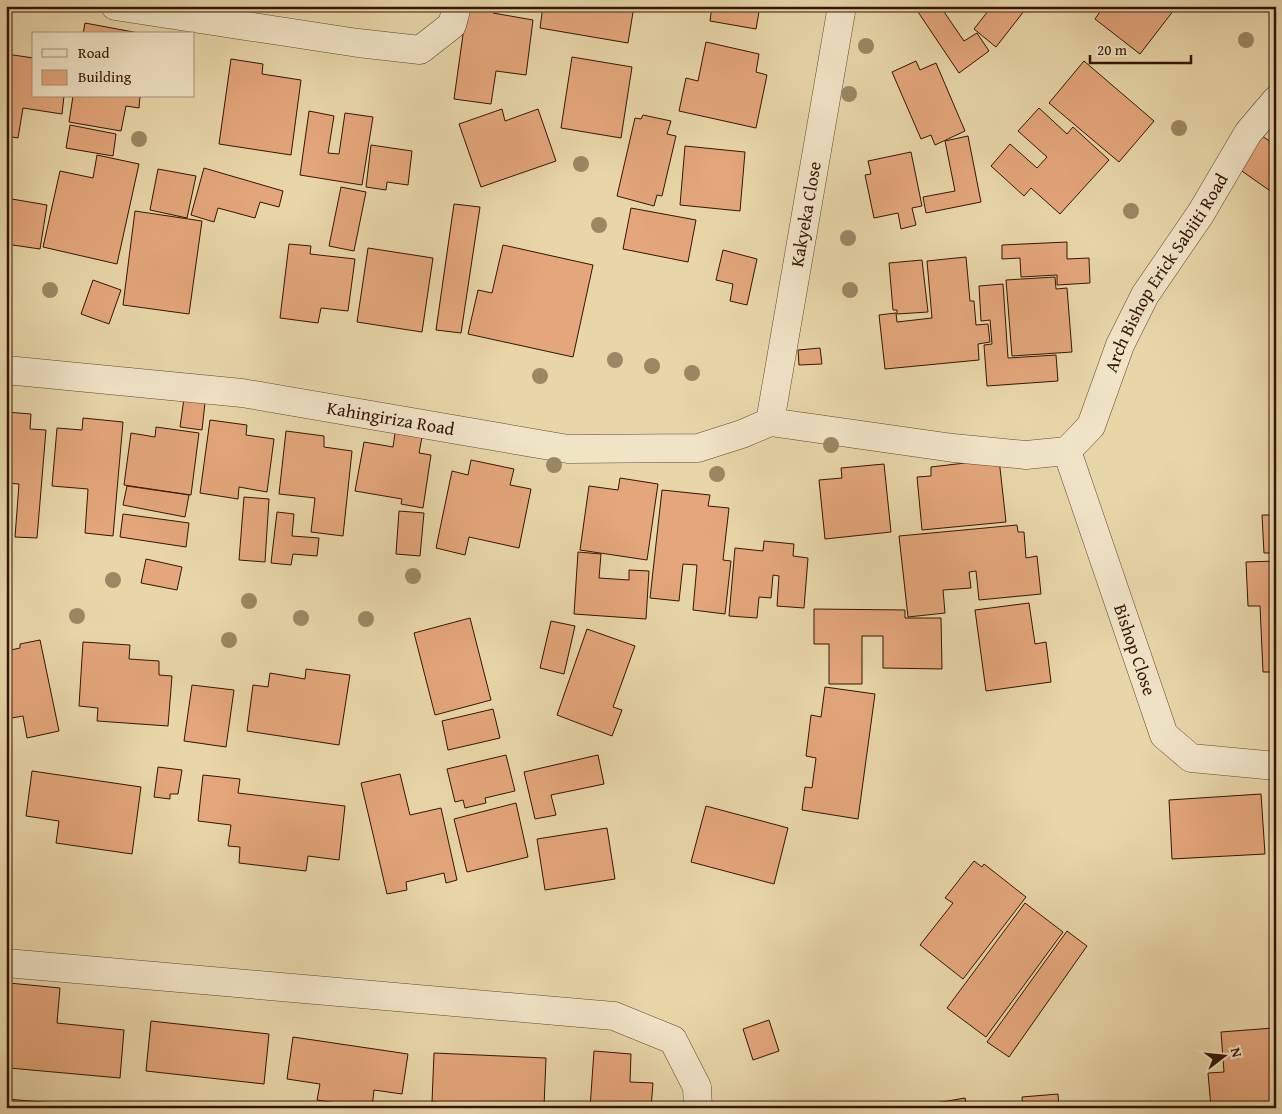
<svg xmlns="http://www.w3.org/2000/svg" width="1282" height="1114" font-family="'Gentium Book Plus',serif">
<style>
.building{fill:#e4a67a;stroke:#341404}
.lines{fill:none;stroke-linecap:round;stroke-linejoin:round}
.street-casing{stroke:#61442d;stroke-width:29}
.street{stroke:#f0e4c7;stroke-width:28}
.tree{fill:#9b8764}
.labels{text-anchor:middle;stroke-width:5;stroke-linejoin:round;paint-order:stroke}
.street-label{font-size:18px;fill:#341404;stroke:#f0e4c7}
</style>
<rect width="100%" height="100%" fill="#e8d6a9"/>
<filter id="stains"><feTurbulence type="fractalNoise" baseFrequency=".004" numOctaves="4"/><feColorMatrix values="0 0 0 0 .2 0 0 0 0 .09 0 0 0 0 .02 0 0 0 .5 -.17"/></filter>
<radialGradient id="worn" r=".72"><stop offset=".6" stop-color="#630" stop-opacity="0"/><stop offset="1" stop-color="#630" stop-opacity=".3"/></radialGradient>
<g class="building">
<path d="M 467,6 L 494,6 L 493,13 L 533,20 L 526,75 L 496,71 L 491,104 L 454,99 Z"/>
<path d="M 543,6 L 634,6 L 628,43 L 540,28 Z"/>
<path d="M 712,6 L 760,6 L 756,29 L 710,21 Z"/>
<path d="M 914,6 L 940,6 L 964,41 L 977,33 L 989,51 L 959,73 Z"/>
<path d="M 992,6 L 1028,6 L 996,47 L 974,29 Z"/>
<path d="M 1104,6 L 1177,6 L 1140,54 L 1095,19 Z"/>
<path d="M 85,23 L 144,34 L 83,34 Z"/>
<path d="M 706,42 L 759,54 L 756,72 L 767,75 L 756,128 L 679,111 L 686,78 L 698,81 Z"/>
<path d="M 6,54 L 34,58 L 34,96 L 64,96 L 62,114 L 23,108 L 18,138 L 6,136 Z"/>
<path d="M 572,57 L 632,67 L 621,138 L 561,128 Z"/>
<path d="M 231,59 L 263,64 L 262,74 L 301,80 L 291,155 L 219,144 Z"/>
<path d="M 916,61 L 920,70 L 936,63 L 965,131 L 935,145 L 931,135 L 921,139 L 892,72 Z"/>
<path d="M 1084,61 L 1154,121 L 1119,162 L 1049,103 Z"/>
<path d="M 73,96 L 140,96 L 139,108 L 126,106 L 121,131 L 69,122 Z"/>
<path d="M 1039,108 L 1067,134 L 1073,127 L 1109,160 L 1060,214 L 1031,188 L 1024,196 L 991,166 L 1010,144 L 1037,168 L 1047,157 L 1018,131 Z"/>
<path d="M 502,109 L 505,121 L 538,109 L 556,161 L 481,187 L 459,124 Z"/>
<path d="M 309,111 L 334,116 L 328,153 L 339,154 L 345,113 L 373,117 L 362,185 L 300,175 Z"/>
<path d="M 643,115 L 671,121 L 667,134 L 676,136 L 662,196 L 657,195 L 654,206 L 617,196 L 635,118 L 641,119 Z"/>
<path d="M 70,125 L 116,134 L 113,156 L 66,148 Z"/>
<path d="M 968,136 L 981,202 L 926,213 L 923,197 L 955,191 L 945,141 Z"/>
<path d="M 1262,136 L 1271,142 L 1276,136 L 1276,195 L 1239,169 Z"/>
<path d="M 371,145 L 412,151 L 408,185 L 387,182 L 386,190 L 366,187 Z"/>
<path d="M 685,146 L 745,152 L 740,211 L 680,205 Z"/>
<path d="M 911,152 L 922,206 L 912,208 L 916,225 L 901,229 L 898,213 L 874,218 L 865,175 L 871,174 L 868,161 Z"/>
<path d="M 97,155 L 139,164 L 117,264 L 43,247 L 60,171 L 93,178 Z"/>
<path d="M 204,168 L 283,191 L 279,207 L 260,202 L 255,218 L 218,208 L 214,222 L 191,215 Z"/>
<path d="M 158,169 L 196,176 L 187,218 L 150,210 Z"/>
<path d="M 341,187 L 366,192 L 354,251 L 329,246 Z"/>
<path d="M 6,198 L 47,205 L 40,249 L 6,244 Z"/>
<path d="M 454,204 L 480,207 L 461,333 L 436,330 Z"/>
<path d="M 631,208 L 696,220 L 688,262 L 623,249 Z"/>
<path d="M 135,211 L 202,221 L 189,314 L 123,305 Z"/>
<path d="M 1067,242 L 1067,259 L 1089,258 L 1090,283 L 1057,285 L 1057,275 L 1021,277 L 1020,258 L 1002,259 L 1002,245 Z"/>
<path d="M 289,244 L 311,246 L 310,254 L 355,259 L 348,311 L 321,308 L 318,323 L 280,318 Z"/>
<path d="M 503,245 L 593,265 L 573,357 L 468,334 L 478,290 L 492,293 Z"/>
<path d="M 368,248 L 433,258 L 422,332 L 357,322 Z"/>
<path d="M 723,250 L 757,259 L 747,305 L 730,301 L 733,284 L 716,280 Z"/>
<path d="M 966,257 L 970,301 L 974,301 L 976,325 L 988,324 L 990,342 L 978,344 L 979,360 L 885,369 L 879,315 L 896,313 L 897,322 L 932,318 L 927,261 Z"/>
<path d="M 922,260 L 928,312 L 897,314 L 897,310 L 893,310 L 889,263 Z"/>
<path d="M 1055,277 L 1056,289 L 1067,288 L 1072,352 L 1012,356 L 1006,280 Z"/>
<path d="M 93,280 L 121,290 L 109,324 L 81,314 Z"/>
<path d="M 1003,284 L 1008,358 L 1056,355 L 1058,381 L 987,386 L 984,345 L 992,344 L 990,320 L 981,321 L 979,286 Z"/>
<path d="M 820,348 L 822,364 L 799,365 L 798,350 Z"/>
<path d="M 185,391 L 206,394 L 202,430 L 180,427 Z"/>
<path d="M 6,412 L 31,414 L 30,429 L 46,430 L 37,538 L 15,537 L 19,484 L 6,483 Z"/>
<path d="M 83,418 L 123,422 L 113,536 L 85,533 L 88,489 L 52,486 L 57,428 L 82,430 Z"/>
<path d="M 210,420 L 247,425 L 246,435 L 274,439 L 267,492 L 239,487 L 238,499 L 200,493 Z"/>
<path d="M 156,427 L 199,433 L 191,495 L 124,485 L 131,433 L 155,437 Z"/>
<path d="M 286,431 L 324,436 L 324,447 L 352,451 L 343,536 L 311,532 L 315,498 L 279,494 Z"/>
<path d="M 395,433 L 422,437 L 419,453 L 431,455 L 423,508 L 401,504 L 402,499 L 355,491 L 364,442 L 393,447 Z"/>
<path d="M 999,459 L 1006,522 L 922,530 L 917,477 L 931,476 L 931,467 Z"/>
<path d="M 471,460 L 514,469 L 510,485 L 531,489 L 519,548 L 469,537 L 465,555 L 436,548 L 452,471 L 468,475 Z"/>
<path d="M 884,464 L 891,532 L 825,539 L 819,480 L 842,478 L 841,468 Z"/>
<path d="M 620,478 L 658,484 L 647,560 L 580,550 L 589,486 L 618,490 Z"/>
<path d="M 127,486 L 189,495 L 185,517 L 123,505 Z"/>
<path d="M 662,490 L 710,495 L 708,506 L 729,508 L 723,560 L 731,561 L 725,614 L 693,610 L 697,565 L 683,564 L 679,601 L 650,598 Z"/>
<path d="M 244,497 L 269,499 L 265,562 L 239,560 Z"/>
<path d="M 399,511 L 424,513 L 420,556 L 396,554 Z"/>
<path d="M 277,512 L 294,514 L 292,536 L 319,538 L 317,556 L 293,554 L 291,565 L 271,563 Z"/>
<path d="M 123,514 L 189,523 L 186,547 L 120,537 Z"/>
<path d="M 1262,515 L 1276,515 L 1276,553 L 1264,553 Z"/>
<path d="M 1017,525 L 1018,532 L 1024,532 L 1026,558 L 1037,556 L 1041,594 L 979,600 L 976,571 L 969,572 L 971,588 L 943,590 L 945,613 L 908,617 L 899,536 Z"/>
<path d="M 764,541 L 794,544 L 793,556 L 808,558 L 804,608 L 777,606 L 779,576 L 773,575 L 771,598 L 759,597 L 757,618 L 729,616 L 735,548 L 763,551 Z"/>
<path d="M 578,552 L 601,554 L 599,578 L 629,580 L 629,570 L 649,571 L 646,619 L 574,614 Z"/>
<path d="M 146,559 L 182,567 L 177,590 L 141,583 Z"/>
<path d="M 1276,561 L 1276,672 L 1263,672 L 1260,606 L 1248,606 L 1246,562 Z"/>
<path d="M 1029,603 L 1035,644 L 1046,642 L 1051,682 L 986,691 L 975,610 Z"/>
<path d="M 814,609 L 905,610 L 905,618 L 941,618 L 942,669 L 883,668 L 883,636 L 862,636 L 862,684 L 829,684 L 829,644 L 814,644 Z"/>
<path d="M 470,618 L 491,700 L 435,715 L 414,633 Z"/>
<path d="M 551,621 L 575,626 L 564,674 L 540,668 Z"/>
<path d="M 587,629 L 635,646 L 613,707 L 622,710 L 612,736 L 557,715 Z"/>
<path d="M 40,640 L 59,731 L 27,738 L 23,716 L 6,719 L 6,651 L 20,648 L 20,644 Z"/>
<path d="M 83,642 L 130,645 L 129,659 L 159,661 L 159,675 L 172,676 L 168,726 L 97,721 L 98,708 L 79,706 Z"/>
<path d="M 306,669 L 350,675 L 339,745 L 247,731 L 253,685 L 268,687 L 270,673 L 305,679 Z"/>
<path d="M 192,685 L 234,690 L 226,747 L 184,741 Z"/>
<path d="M 825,687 L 875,694 L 858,819 L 802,810 L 805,787 L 812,788 L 816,758 L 806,756 L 811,715 L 821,717 Z"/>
<path d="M 493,709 L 500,738 L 448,750 L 442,721 Z"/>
<path d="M 506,755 L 515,791 L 485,798 L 486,803 L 465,808 L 463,800 L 455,802 L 447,769 Z"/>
<path d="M 598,755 L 604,784 L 551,795 L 556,815 L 535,819 L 524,772 Z"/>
<path d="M 158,767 L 182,770 L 178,794 L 170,794 L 170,799 L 154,797 Z"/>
<path d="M 32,771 L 141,787 L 132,854 L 56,843 L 59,821 L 26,816 Z"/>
<path d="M 400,774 L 410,815 L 441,808 L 457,880 L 446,883 L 444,873 L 406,882 L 407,890 L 387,894 L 361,783 Z"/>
<path d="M 203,775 L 240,779 L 238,793 L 345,806 L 339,860 L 308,856 L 306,871 L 239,863 L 240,847 L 228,846 L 231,825 L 198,821 Z"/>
<path d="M 1261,794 L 1265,854 L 1172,859 L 1169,800 Z"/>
<path d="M 516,803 L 528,857 L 467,872 L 454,819 Z"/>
<path d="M 706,806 L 788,828 L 774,884 L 691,862 Z"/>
<path d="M 607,828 L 615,879 L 545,890 L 537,839 Z"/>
<path d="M 974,861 L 982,867 L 984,864 L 1026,897 L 963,979 L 920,945 L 953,903 L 945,898 Z"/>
<path d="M 1025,903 L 1063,932 L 986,1037 L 947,1008 Z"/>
<path d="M 1067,931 L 1087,946 L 1009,1057 L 987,1042 Z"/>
<path d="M 9,983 L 60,988 L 57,1023 L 124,1030 L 120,1078 L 9,1068 L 11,1040 L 6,1039 L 6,1012 Z"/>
<path d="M 769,1020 L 779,1051 L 753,1060 L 743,1029 Z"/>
<path d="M 151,1021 L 269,1034 L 264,1084 L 146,1071 Z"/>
<path d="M 1273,1028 L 1276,1108 L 1211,1108 L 1208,1073 L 1224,1072 L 1221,1032 Z"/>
<path d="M 293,1037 L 408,1054 L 402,1094 L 374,1090 L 372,1108 L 317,1100 L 320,1084 L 287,1079 Z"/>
<path d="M 594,1051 L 631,1054 L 630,1082 L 653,1083 L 651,1108 L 590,1108 Z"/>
<path d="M 434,1053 L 546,1058 L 544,1107 L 432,1102 Z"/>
<path d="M 1058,1094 L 1059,1108 L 1023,1108 L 1022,1097 Z"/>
<path d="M 965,1098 L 967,1108 L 919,1108 L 918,1106 Z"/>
<path d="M 6,1099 L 116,1108 L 6,1108 Z"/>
</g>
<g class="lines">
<g class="street-casing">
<g id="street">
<path d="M 115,6 L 358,43 L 420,50 L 452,25 L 457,6"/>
<path id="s1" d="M 6,370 L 242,393 L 568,449 L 698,448 L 742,434 L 770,422"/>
<path id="s2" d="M 770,422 L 842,6"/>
<path d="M 770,422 L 953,448 L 1026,455 L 1067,451"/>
<path id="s3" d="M 1067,451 L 1164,735 L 1191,758 L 1276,766"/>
<path id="s4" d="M 1067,451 L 1091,426 L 1120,345 L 1145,295 L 1201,213 L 1248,133 L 1276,100"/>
<path d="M 6,963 L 614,1016 L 673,1040 L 697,1087 L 698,1108"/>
</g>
</g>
<use href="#street" class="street"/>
</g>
<g class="tree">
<circle cx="1246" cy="40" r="8"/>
<circle cx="866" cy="46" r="8"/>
<circle cx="849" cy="94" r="8"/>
<circle cx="1179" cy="128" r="8"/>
<circle cx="139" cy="139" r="8"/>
<circle cx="581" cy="164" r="8"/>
<circle cx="1131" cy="211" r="8"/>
<circle cx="599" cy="225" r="8"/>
<circle cx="848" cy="238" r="8"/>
<circle cx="50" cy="290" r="8"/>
<circle cx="850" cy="290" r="8"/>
<circle cx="615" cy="360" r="8"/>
<circle cx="652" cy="366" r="8"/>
<circle cx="692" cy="373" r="8"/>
<circle cx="540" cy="376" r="8"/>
<circle cx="831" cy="445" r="8"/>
<circle cx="554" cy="465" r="8"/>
<circle cx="717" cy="474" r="8"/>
<circle cx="413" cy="576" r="8"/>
<circle cx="113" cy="580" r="8"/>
<circle cx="249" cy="601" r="8"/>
<circle cx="77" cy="616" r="8"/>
<circle cx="301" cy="618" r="8"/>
<circle cx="366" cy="619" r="8"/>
<circle cx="229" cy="640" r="8"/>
</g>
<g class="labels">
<g class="street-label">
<text dy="6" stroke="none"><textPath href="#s2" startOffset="211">Kakyeka Close</textPath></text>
<text dy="6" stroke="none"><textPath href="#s4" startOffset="206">Arch Bishop Erick Sabiiti Road</textPath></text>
<text dy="6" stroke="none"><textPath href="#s1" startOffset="388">Kahingiriza Road</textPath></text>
<text dy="6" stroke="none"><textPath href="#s3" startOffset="210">Bishop Close</textPath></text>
</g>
</g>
<rect width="1282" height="1114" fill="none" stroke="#e8d6a9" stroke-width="25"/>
<rect x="8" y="8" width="1267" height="1099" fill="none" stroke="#341404" stroke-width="2.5"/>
<rect x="12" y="12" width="1257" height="1089" fill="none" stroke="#341404"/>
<rect x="32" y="32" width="162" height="65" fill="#f0e4c7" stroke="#a59179"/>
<rect x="42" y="49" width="25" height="8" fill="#f0e4c7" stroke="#a59179"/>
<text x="78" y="58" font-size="15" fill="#341404">Road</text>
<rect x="42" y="70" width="25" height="15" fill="#e4a67a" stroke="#a59179"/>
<text x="78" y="82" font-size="15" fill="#341404">Building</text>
<g transform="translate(1224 1056) rotate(74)" stroke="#f0e4c7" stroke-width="4" paint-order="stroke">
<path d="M0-4L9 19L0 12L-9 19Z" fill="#341404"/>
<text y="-8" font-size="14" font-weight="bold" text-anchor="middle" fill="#341404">N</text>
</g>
<path d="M1090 55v8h101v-8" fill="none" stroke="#341404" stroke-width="2.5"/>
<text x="1097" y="55" font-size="15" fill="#341404" stroke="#f0e4c7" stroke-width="4" paint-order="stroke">20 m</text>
<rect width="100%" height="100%" filter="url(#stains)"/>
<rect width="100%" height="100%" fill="url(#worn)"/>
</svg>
